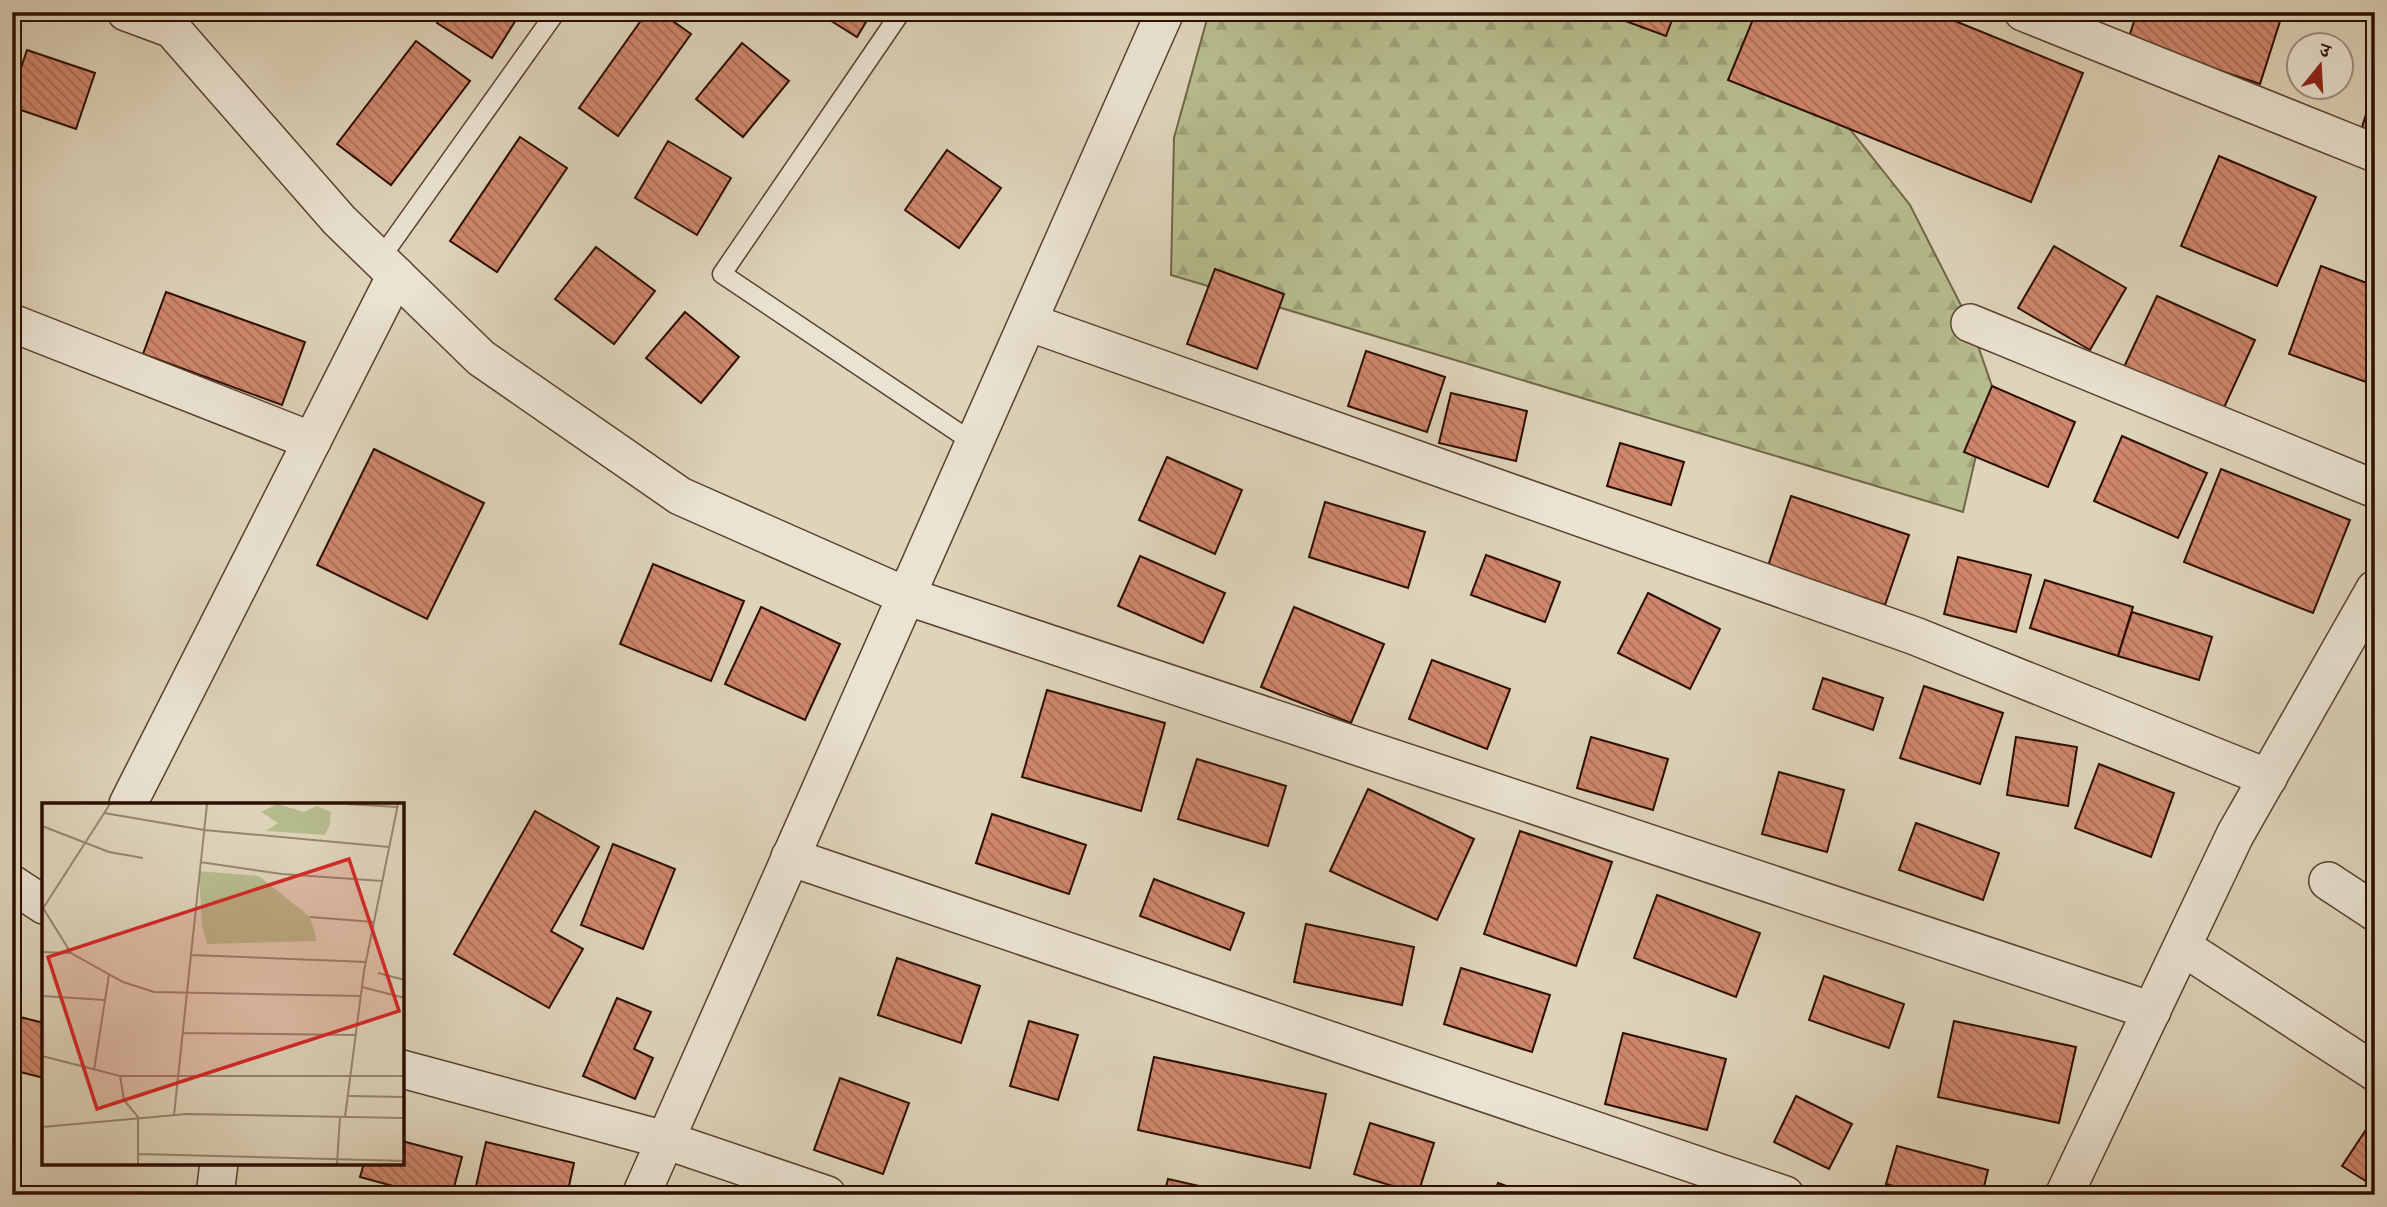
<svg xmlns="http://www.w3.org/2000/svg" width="2387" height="1207" font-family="'Gentium Book Plus','Noto Serif Devanagari',serif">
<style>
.forest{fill:url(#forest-firs);stroke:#726547;stroke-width:2}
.building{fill:url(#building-back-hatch);stroke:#2e0e01;stroke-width:2}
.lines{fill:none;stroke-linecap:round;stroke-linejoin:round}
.service-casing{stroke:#5a402f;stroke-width:21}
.minor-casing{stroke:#5a402f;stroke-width:40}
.service{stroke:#eae3d2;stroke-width:18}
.minor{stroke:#eae3d2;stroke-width:37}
.inset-road{fill:none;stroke:#988570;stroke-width:2}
.view{fill:#d62828;fill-opacity:0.15;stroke:#d62828;stroke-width:3.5}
.inset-edge{fill:none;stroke:#2e0e01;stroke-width:3.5}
</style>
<defs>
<pattern id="forest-firs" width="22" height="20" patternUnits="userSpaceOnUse" patternTransform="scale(1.75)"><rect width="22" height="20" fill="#b6bc8d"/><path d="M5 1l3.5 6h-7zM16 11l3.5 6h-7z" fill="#9da078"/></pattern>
<pattern id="building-back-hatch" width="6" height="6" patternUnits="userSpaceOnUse" patternTransform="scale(1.75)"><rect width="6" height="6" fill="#cf876d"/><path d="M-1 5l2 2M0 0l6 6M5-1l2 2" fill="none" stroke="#a86d57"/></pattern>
</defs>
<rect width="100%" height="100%" fill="#ded4ba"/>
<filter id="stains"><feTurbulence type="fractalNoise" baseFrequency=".00286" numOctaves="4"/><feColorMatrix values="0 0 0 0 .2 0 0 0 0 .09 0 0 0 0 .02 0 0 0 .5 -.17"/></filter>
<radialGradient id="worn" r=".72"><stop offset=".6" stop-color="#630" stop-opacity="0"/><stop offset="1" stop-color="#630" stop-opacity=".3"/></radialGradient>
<path class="forest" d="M 1209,12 L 1762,12 L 1777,37 L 1910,205 L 1970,323 L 1992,386 L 1963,512 L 1171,275 L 1174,138 Z"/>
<g class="building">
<path d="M 444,12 L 521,12 L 492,58 L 437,23 Z"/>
<path d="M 647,12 L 660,12 L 691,34 L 618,136 L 579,108 Z"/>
<path d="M 817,12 L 872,12 L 857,37 Z"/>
<path d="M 1601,12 L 1675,12 L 1666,36 Z"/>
<path d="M 1756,12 L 1933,12 L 2083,73 L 2031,202 L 1728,80 Z"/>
<path d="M 2137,12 L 2283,12 L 2260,84 L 2128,40 Z"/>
<path d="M 416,41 L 470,81 L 391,185 L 337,144 Z"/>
<path d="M 742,43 L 789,81 L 743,137 L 696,99 Z"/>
<path d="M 27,50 L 95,73 L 76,129 L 12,107 L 12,95 Z"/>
<path d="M 2375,87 L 2375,137 L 2360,133 Z"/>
<path d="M 520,137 L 567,168 L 497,272 L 450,241 Z"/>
<path d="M 668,141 L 731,178 L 697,235 L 635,198 Z"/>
<path d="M 947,150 L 1001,188 L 959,248 L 905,210 Z"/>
<path d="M 2219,156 L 2316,197 L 2277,286 L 2181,246 Z"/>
<path d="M 2054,246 L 2126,288 L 2090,350 L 2018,308 Z"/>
<path d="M 596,247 L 655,291 L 614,344 L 555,299 Z"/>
<path d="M 2321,266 L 2375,286 L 2375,358 L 2366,382 L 2289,354 Z"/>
<path d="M 1215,269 L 1284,294 L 1257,369 L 1187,344 Z"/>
<path d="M 166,292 L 305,342 L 282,405 L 143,354 Z"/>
<path d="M 2157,296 L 2255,340 L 2222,412 L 2124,367 Z"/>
<path d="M 685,312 L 739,357 L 701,403 L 646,358 Z"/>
<path d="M 1366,351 L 1445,377 L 1427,432 L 1348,406 Z"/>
<path d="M 1992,386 L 2075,422 L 2048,487 L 1964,452 Z"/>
<path d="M 1451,393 L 1527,411 L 1516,461 L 1439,443 Z"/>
<path d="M 2122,436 L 2207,473 L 2178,538 L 2094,501 Z"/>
<path d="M 1620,443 L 1684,462 L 1671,505 L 1607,486 Z"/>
<path d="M 374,449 L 484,503 L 427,619 L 317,565 Z"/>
<path d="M 1167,457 L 1242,490 L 1215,554 L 1139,520 Z"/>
<path d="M 2221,469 L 2350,520 L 2313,613 L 2184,562 Z"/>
<path d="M 1791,496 L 1909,535 L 1885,605 L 1768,566 Z"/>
<path d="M 1325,502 L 1425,532 L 1408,588 L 1309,557 Z"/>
<path d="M 1486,555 L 1560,582 L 1545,622 L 1471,595 Z"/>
<path d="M 1140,556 L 1225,593 L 1203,643 L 1118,606 Z"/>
<path d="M 1958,557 L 2031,575 L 2016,632 L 1944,614 Z"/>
<path d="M 653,564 L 744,601 L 711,681 L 620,644 Z"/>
<path d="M 2045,580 L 2133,607 L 2118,656 L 2030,628 Z"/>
<path d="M 1648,593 L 1720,629 L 1690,689 L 1618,653 Z"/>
<path d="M 761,607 L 840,644 L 805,720 L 725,684 Z"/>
<path d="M 1294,607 L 1384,644 L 1351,723 L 1261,687 Z"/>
<path d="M 2132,612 L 2212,637 L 2199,680 L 2118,656 Z"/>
<path d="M 1432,660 L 1510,689 L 1487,749 L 1409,719 Z"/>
<path d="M 1823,678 L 1883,698 L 1873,730 L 1813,709 Z"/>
<path d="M 1924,686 L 2003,713 L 1980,784 L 1900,758 Z"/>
<path d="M 1047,690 L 1165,723 L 1141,811 L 1022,777 Z"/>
<path d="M 1591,737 L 1668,759 L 1653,810 L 1577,788 Z"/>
<path d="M 2016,737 L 2077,747 L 2068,806 L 2007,795 Z"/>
<path d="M 1197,759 L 1286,786 L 1268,846 L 1178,819 Z"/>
<path d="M 2099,764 L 2174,793 L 2151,857 L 2075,828 Z"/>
<path d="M 1779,772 L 1844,790 L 1827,852 L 1762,834 Z"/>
<path d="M 1368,789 L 1474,839 L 1437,920 L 1330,871 Z"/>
<path d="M 535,811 L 599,847 L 551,931 L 583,949 L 549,1008 L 454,954 Z"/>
<path d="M 992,814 L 1086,845 L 1069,894 L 976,863 Z"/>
<path d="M 1916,823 L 1999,853 L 1983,900 L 1899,870 Z"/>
<path d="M 1520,831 L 1612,862 L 1576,966 L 1484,934 Z"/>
<path d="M 613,844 L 675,869 L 643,949 L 581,925 Z"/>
<path d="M 1154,879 L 1244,913 L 1230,950 L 1140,916 Z"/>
<path d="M 1657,895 L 1760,933 L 1736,997 L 1634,958 Z"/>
<path d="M 1306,924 L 1414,947 L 1402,1005 L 1294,982 Z"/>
<path d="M 897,958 L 980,986 L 961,1043 L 878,1015 Z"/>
<path d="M 1461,968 L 1550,995 L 1532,1052 L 1444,1024 Z"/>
<path d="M 1824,976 L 1904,1004 L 1889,1048 L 1809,1020 Z"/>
<path d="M 617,998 L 651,1012 L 634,1049 L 653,1058 L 635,1099 L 583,1076 Z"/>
<path d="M 12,1015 L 44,1023 L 44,1078 L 12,1070 Z"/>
<path d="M 1029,1021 L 1078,1035 L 1058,1100 L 1010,1086 Z"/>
<path d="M 1954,1021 L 2076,1047 L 2059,1123 L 1938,1097 Z"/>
<path d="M 1623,1033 L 1726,1059 L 1707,1130 L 1605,1104 Z"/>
<path d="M 1154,1057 L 1326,1094 L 1310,1168 L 1138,1130 Z"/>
<path d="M 840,1078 L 909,1103 L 883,1174 L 814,1150 Z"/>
<path d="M 1796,1096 L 1852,1124 L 1829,1169 L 1774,1142 Z"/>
<path d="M 2375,1116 L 2375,1187 L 2342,1166 Z"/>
<path d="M 1370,1123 L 1434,1143 L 1418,1194 L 1354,1174 Z"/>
<path d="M 402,1141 L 462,1157 L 452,1195 L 426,1195 L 360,1177 L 364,1163 L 402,1163 Z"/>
<path d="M 486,1142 L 574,1163 L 567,1195 L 474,1195 Z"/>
<path d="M 1897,1146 L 1988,1170 L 1982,1195 L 1926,1195 L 1886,1184 Z"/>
<path d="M 1168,1179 L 1239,1195 L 1164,1195 Z"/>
<path d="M 1498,1183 L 1531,1195 L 1494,1195 Z"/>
</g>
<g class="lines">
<g class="service-casing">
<g id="service">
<path d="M 901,12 L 722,274 L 974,443"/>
<path d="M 380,259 L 556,12"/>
</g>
</g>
<g class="minor-casing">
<g id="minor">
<path d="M 126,12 L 172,29"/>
<path d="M 168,12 L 172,29 L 339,220 L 481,358 L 680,496 L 906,596 L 2152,1011"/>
<path d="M 2023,12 L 2375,153"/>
<path d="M 1028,322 L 1915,636 L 2268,778"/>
<path d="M 12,323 L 312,441"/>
<path d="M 1970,323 L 2375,489"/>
<path d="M 128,804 L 396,275"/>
<path d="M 790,857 L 1785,1195"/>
<path d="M 2328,881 L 2375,912"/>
<path d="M 12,884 L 44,905"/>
<path d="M 2183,947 L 2375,1072"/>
<path d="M 402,1069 L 665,1140 L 827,1195"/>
<path d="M 215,1195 L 219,1163"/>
<path d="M 641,1195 L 1165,12"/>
<path d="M 2064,1195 L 2235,835 L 2375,589"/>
</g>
</g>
<use href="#service" class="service"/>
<use href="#minor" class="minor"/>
</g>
<g transform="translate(42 803)">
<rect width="362" height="362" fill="#ded4ba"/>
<path d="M 235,1 L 262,9 L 275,3 L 289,9 L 288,21 L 283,32 L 224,28 L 236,20 L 219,9 ZM 157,68 L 217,73 L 268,114 L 275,138 L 165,141 L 160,123 Z" fill="#b6bc8d"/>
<path class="inset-road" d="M 306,1 L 355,4M 62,10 L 162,27 L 347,44M 0,23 L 67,49 L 101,55M 158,59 L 240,71 L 340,78M 1,105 L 29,150 L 81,179 L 112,189 L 319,193M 0,107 L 68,1M 268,114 L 332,119M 0,149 L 29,150M 149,152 L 324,159M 336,170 L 363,177M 320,184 L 363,195M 0,193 L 63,197M 141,230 L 314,232M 0,253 L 78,273 L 363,273M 52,267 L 67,172M 78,273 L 82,297 L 96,314 L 96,361M 307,293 L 363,294M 132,312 L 165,1M 303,314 L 322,168 L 356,1M 0,324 L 145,311 L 363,315M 96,351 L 363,358M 295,361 L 298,314"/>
<path class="view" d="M 307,56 L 357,208 L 55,306 L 6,154 Z"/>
<rect width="362" height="362" class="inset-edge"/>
</g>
<rect width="2387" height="1207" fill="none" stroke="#ded4ba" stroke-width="42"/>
<rect x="14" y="14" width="2359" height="1179" fill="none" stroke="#2e0e01" stroke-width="3.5"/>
<rect x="21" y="21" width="2345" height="1165" fill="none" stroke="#2e0e01" stroke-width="2"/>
<g transform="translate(2320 66) rotate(18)"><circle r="33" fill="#eae3d2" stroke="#9f8e7e" stroke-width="2"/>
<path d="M0-5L12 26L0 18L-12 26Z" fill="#8f2418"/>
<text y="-10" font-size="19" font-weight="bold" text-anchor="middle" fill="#2e0e01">उ</text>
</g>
<rect width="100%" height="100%" filter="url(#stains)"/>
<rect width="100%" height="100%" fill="url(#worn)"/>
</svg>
